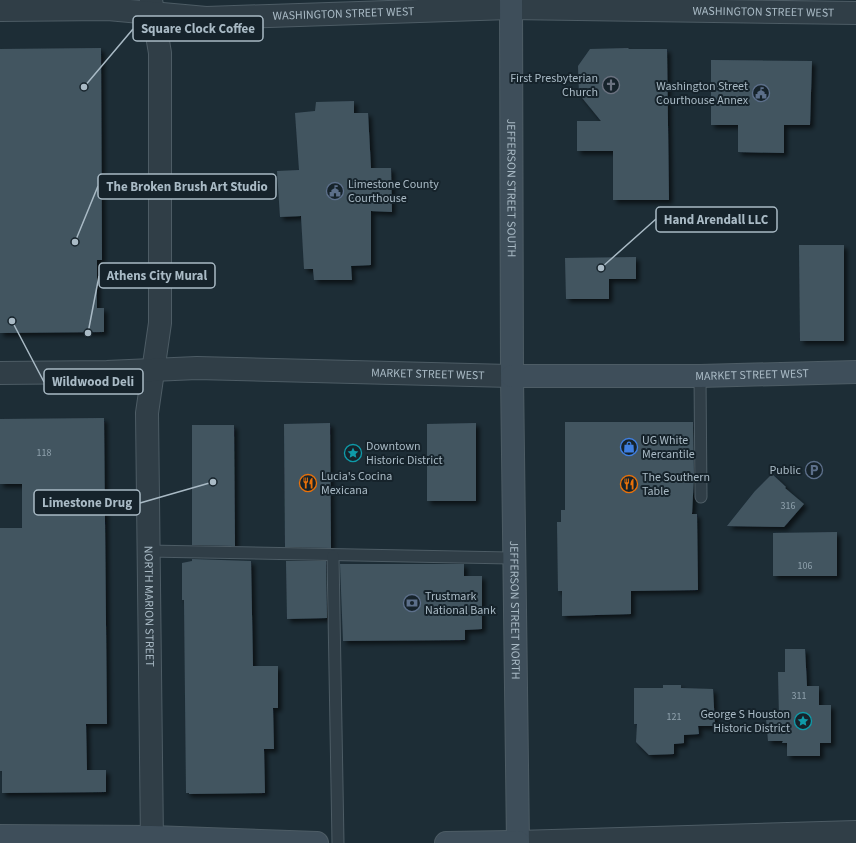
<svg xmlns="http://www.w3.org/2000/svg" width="856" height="843" font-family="'Source Sans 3',sans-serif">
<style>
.building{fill:#425561;filter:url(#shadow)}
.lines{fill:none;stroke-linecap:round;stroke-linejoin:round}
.service-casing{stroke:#4d5c65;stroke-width:13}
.minor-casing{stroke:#4d5c65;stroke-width:24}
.tertiary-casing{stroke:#4d5c65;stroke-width:24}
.secondary-casing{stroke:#4d5c65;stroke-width:24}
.service{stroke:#303e47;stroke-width:11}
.minor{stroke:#303e47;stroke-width:22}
.tertiary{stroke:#303e47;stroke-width:22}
.secondary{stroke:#3e4e5a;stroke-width:22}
.labels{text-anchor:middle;stroke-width:4;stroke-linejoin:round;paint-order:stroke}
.number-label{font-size:10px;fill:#8fa1ac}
.street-label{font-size:12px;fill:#a9bac5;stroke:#16232b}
.poi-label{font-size:12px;fill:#a9bac5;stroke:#16232b;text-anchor:start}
.leader{fill:none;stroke:#a9bac5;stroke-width:1.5}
.callout-dot{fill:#a9bac5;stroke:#16232b;stroke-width:1.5}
.callout{fill:#16232b;stroke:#a9bac5;stroke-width:1.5}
.callout-label{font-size:13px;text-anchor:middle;font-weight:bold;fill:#a9bac5}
</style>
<defs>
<filter id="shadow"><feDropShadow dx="3.5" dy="3.5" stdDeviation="2" flood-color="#0009"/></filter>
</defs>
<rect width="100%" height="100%" fill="#1d2d36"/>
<g class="building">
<path d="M 101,48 L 102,260 L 97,260 L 97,308 L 104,308 L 104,332 L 0,333 L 0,49 Z"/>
<path d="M 628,48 L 629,49 L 667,49 L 669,200 L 613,200 L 613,151 L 577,151 L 577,121 L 601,121 L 579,94 L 578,66 L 590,49 Z"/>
<path d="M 711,60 L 812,61 L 810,125 L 784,125 L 784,153 L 738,152 L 738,125 L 711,125 Z"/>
<path d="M 354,101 L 354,113 L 368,113 L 371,168 L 391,168 L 392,212 L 371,211 L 371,265 L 351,266 L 352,280 L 314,280 L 313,269 L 304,269 L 301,216 L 280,217 L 277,171 L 299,170 L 295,113 L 315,111 L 316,102 Z"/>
<path d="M 799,245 L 844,245 L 844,341 L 800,341 Z"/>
<path d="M 636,257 L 636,279 L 609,279 L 609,299 L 566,299 L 565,258 Z"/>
<path d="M 104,418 L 107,724 L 86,724 L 87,770 L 106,770 L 106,792 L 2,793 L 2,771 L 0,771 L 0,528 L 22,528 L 22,484 L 0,484 L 0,419 Z"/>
<path d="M 565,422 L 693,422 L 694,476 L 692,514 L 697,514 L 698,590 L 631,591 L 631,614 L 562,616 L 562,591 L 558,591 L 557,522 L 561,522 L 561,510 L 565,510 Z"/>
<path d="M 330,423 L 331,548 L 285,547 L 284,424 Z"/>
<path d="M 476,423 L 476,501 L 427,501 L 427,424 Z"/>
<path d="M 192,425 L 234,425 L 235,546 L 192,545 Z"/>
<path d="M 772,474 L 786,487 L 785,488 L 804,504 L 784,527 L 727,526 L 755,491 Z"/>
<path d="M 837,532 L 837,576 L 773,576 L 773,533 Z"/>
<path d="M 192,559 L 251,561 L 253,666 L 278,666 L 278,708 L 273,708 L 274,749 L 264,749 L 265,793 L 189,794 L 189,793 L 186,793 L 184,600 L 182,600 L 182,563 L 192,561 Z"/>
<path d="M 286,561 L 326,561 L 327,618 L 287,619 Z"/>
<path d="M 340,564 L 464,564 L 464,576 L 482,576 L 482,629 L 465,630 L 465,640 L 343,641 Z"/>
<path d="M 785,649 L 805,649 L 807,686 L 819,686 L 819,705 L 831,705 L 831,743 L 820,743 L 820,756 L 787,756 L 787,743 L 782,743 L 783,741 L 768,741 L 766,718 L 779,717 L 778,672 L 785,672 Z"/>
<path d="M 663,685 L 681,685 L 681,688 L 713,689 L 715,726 L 698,726 L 699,734 L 684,735 L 684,743 L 674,744 L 674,754 L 649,755 L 636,742 L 637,724 L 634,724 L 634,688 L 663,688 Z"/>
</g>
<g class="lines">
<g class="service-casing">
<g id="service">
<path d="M 700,376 L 701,497"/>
<path d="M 148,551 L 515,558"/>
<path d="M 333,556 L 338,843"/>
</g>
</g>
<g class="minor-casing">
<g id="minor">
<path id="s1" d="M 151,0 L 160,53 L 160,323 L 147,413 L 152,843"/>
<path d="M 518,842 L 856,832"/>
</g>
</g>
<g class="tertiary-casing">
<g id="tertiary">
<path id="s2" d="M 0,10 L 108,9 L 206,18 L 510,8 L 856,13"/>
<path id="s3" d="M 0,373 L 107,372 L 197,368 L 512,376"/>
</g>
</g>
<g class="secondary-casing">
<g id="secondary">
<path id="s4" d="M 511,0 L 512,376 L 518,843"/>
<path id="s5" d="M 512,376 L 700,376 L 856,372"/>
<path d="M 0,836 L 152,837 L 317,843"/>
<path d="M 446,843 L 518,842"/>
</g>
</g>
<use href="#service" class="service"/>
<use href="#minor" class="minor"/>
<use href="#tertiary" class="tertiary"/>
<use href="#secondary" class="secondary"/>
</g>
<defs>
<g id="church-ring" transform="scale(0.9)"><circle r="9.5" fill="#16232b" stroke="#6b7280" stroke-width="1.5"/><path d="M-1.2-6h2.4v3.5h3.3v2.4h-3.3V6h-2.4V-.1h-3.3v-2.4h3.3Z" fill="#6b7280"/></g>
<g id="civic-ring" transform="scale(0.9)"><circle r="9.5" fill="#16232b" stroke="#5c6f8a" stroke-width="1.5"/><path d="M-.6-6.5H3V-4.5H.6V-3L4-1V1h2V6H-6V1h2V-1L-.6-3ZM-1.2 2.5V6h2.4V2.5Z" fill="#5c6f8a"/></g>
<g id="shop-ring" transform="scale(0.9)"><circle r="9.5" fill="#16232b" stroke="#3f7fe0" stroke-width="1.5"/><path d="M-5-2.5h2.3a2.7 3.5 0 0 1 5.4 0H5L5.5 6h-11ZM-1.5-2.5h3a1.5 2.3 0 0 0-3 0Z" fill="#3f7fe0"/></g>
<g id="sight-ring" transform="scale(0.9)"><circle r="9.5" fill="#16232b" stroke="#0f9aa8" stroke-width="1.5"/><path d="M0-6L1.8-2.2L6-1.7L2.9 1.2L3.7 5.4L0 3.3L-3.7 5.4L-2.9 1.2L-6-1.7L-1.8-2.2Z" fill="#0f9aa8"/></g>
<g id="parking-ring" transform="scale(0.9)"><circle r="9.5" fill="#16232b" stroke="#5c6f8a" stroke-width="1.5"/><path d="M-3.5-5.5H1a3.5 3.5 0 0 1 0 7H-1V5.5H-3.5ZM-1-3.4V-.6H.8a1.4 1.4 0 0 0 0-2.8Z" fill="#5c6f8a"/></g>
<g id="restaurant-ring" transform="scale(0.9)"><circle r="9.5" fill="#16232b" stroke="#e8710a" stroke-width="1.5"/><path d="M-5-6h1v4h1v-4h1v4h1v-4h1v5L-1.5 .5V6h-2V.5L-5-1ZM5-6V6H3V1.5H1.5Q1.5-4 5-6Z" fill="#e8710a"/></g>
<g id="bank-ring" transform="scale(0.9)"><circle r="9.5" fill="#16232b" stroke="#5c6f8a" stroke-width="1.5"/><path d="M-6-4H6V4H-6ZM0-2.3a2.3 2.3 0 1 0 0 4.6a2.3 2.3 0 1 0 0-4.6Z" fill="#5c6f8a"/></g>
</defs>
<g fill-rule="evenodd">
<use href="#church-ring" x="611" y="85"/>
<use href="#civic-ring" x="761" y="93"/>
<use href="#civic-ring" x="335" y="191"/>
<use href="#shop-ring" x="629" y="447"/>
<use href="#sight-ring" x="353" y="453"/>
<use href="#parking-ring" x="814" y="470"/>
<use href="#restaurant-ring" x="308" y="483"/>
<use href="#restaurant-ring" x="629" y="484"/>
<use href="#bank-ring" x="412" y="603"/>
<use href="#sight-ring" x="803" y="721"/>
</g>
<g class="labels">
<g class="number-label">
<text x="44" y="456">118</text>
<text x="788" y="509">316</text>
<text x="805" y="569">106</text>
<text x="799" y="699">311</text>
<text x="674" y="720">121</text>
</g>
<g class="street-label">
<text dy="4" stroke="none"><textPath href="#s2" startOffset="764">WASHINGTON STREET WEST</textPath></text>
<text dy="4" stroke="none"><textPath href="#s2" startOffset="344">WASHINGTON STREET WEST</textPath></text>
<text dy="4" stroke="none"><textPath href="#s4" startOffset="188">JEFFERSON STREET SOUTH</textPath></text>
<text dy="4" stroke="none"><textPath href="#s3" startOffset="428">MARKET STREET WEST</textPath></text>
<text dy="4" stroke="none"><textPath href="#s5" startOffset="240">MARKET STREET WEST</textPath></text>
<text dy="4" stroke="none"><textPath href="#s1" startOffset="608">NORTH MARION STREET</textPath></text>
<text dy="4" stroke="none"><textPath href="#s4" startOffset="610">JEFFERSON STREET NORTH</textPath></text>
</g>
<g class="poi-label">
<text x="598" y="82" text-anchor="end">First Presbyterian<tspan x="598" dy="14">Church</tspan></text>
<text x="748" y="90" text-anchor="end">Washington Street<tspan x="748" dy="14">Courthouse Annex</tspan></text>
<text x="348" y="188">Limestone County<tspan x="348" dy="14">Courthouse</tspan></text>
<text x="642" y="444">UG White<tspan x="642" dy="14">Mercantile</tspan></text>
<text x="366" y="450">Downtown<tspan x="366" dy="14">Historic District</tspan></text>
<text x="801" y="474" text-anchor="end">Public</text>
<text x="321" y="480">Lucia's Cocina<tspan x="321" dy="14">Mexicana</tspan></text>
<text x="642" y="481">The Southern<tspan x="642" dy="14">Table</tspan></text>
<text x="425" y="600">Trustmark<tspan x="425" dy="14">National Bank</tspan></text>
<text x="790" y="718" text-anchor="end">George S Houston<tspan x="790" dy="14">Historic District</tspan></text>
</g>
</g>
<path class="leader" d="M84 87L133 29M75 242L98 186M601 268L656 219M88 333L99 276M12 321L44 382M213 482L140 503"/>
<g class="callout-dot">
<circle cx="84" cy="87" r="4"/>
<circle cx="75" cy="242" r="4"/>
<circle cx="601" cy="268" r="4"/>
<circle cx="88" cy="333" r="4"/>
<circle cx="12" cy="321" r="4"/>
<circle cx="213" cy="482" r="4"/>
</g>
<g class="callout">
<rect x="133" y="16" width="130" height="25" rx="4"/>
<rect x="98" y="174" width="178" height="25" rx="4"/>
<rect x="656" y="207" width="121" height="25" rx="4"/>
<rect x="99" y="263" width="116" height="25" rx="4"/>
<rect x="44" y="369" width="99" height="25" rx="4"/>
<rect x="34" y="490" width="106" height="25" rx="4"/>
</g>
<g class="callout-label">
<text x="198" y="33">Square Clock Coffee</text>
<text x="187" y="191">The Broken Brush Art Studio</text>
<text x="716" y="224">Hand Arendall LLC</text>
<text x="157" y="280">Athens City Mural</text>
<text x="93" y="386">Wildwood Deli</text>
<text x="87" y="507">Limestone Drug</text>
</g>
</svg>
